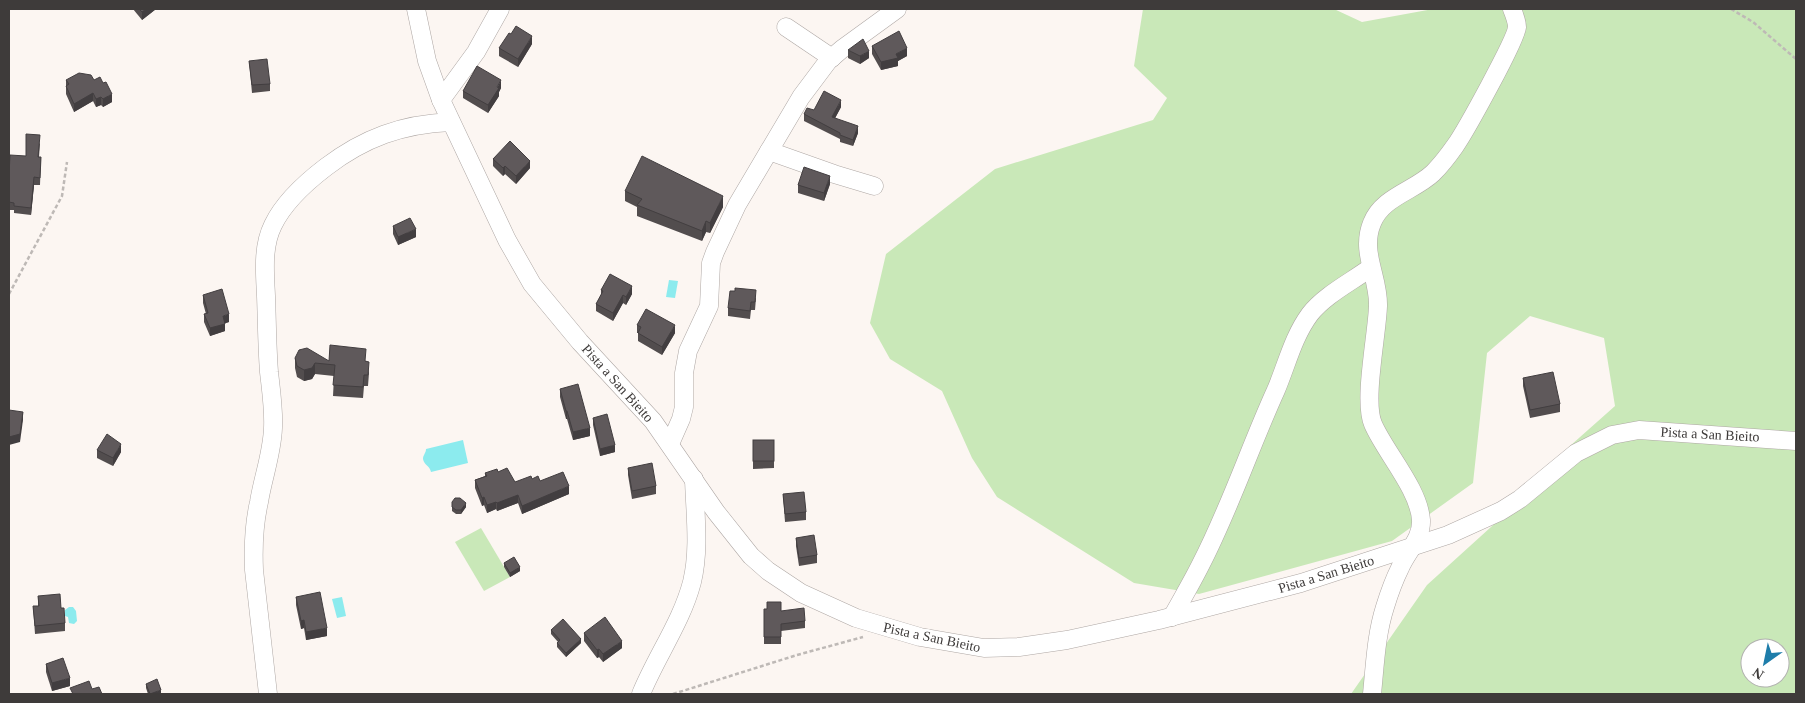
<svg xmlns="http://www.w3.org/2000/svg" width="1805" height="703" font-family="Georgia,serif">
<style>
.green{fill:#c9e8b8;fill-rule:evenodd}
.water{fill:#8cebee}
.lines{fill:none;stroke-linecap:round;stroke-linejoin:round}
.minor-casing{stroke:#aea7a4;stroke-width:19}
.path{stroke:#beb9b6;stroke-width:2.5;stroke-dasharray:4 2.5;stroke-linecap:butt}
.minor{stroke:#fff;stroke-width:18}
.wall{fill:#524d4e}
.shaded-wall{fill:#423e40}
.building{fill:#5f595b;stroke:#423e40}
.labels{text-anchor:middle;stroke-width:5;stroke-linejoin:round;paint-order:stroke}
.street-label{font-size:14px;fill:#3e3b3a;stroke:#fff}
</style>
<rect width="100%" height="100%" fill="#fcf6f2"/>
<g class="green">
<path d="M 1143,9 L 1334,9 L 1362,22 L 1433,9 L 1796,9 L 1796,694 L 1351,694 L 1427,585 L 1502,517 L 1535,477 L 1615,406 L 1604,338 L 1530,316 L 1487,353 L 1473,483 L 1392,541 L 1199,594 L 1134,583 L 997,497 L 972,458 L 942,391 L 890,359 L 870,323 L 886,254 L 995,169 L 1153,120 L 1167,98 L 1134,66 ZM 1750,648 L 1780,648 L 1780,678 L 1750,678 Z"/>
<path d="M 481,528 L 510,577 L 484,591 L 455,542 Z"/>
</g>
<g class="water">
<path d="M 669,280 L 678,281 L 675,298 L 666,297 Z"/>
<path d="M 463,440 L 468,463 L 431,472 C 430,466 424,465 423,459 C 423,455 426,453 426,449 Z"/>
<path d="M 342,597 L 346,616 L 337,618 L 332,599 Z"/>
<path d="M 69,607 L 73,607 L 76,611 L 77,621 L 74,624 L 69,623 L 68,617 L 65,616 L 65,610 Z"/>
</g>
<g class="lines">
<g class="minor-casing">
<g id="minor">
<path d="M 416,9 L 427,61 L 441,100 L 507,240 L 532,284 L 580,342 L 653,421 L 716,512 L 751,556 L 768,571 L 801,593 L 856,618 L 920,637 L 984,648 L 1019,647 L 1067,640 L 1159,620 L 1301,583 L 1448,535 L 1501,511 L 1520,499 L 1576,453 L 1612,435 L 1639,430 L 1796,441"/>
<path d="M 786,27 L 832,58"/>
<path d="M 441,100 L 476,52 L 500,9"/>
<path d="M 769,151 L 834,174 L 874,186"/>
<path d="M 670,444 L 681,419 L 684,407 L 684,373 L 688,351 L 709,306 L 711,263 L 715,252 L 737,205 L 801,97 L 828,61 L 842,49 L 897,9"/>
<path d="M 1172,617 C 1182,599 1192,582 1201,564 C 1230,508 1250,447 1276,390 C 1287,364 1293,337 1310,314 C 1325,295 1351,282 1370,268"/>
<path d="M 268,694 L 254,570 C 253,547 254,524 259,502 C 263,477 272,454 273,428 C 274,410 271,390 269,372 C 267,346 267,321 266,296 C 265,273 262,247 273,225 C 284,202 305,183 326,167 C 364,138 402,124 451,122"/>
<path d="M 641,694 C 656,657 682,621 692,582 C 700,549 695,513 694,479"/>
<path d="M 1372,694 C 1375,665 1376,635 1385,607 C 1389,594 1394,580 1400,568 C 1407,551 1422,539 1421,520 C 1419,489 1385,452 1373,424 C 1363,401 1377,335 1378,306 C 1379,277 1360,252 1372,223 C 1382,197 1414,191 1433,173 C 1441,165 1448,156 1455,146 C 1465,132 1516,40 1517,27 C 1517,22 1514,14 1512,9"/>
</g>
</g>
<g class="path">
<path d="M 1731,9 L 1753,22 L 1796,59"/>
<path d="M 9,294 L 62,196 L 67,162"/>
<path d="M 673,694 L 797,655 L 863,637"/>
</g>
<use href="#minor" class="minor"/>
</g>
<g class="wall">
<path d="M 133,9 L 156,9 L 142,20 Z"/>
<path d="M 532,44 L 518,67 L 499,56 L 499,48 Z"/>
<path d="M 872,46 L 907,56 L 898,61 L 898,66 L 881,70 L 872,54 Z"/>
<path d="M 848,50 L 869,58 L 860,64 L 848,58 Z"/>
<path d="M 249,61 L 270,84 L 270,91 L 252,93 Z"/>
<path d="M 66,80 L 94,80 L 112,102 L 103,107 L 101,105 L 96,107 L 93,101 L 74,112 L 66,94 Z"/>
<path d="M 501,88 L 499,92 L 499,96 L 488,113 L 463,98 L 463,91 Z"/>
<path d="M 841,107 L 835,118 L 858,133 L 853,146 L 840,142 L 840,139 L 804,121 L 804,114 L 814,110 Z"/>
<path d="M 40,143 L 39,157 L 41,157 L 40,185 L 34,185 L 31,215 L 14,213 L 14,210 L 9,210 L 9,175 L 26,156 Z"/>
<path d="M 493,159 L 530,168 L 516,184 L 505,174 L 503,176 L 493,166 Z"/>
<path d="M 830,184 L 824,201 L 798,193 L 798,185 Z"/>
<path d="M 625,191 L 723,207 L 710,233 L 706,232 L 702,241 L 637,216 L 637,207 L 625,201 Z"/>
<path d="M 393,226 L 416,237 L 398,245 L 393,234 Z"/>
<path d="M 601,290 L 632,294 L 626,305 L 623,303 L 613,321 L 596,311 L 596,304 L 601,296 Z"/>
<path d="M 203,295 L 229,322 L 225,323 L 225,331 L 210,336 L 204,322 L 204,314 L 206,314 L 203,303 Z"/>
<path d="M 756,298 L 755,310 L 751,310 L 750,319 L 728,316 L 728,308 Z"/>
<path d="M 637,325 L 675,333 L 662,355 L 638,341 L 638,333 L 637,333 Z"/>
<path d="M 295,358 L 329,361 L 366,361 L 369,373 L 368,386 L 364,386 L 363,398 L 333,396 L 334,376 L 315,374 L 312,379 L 304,381 L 297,377 L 295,368 Z"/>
<path d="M 1523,378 L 1560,404 L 1560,412 L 1530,418 L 1523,386 Z"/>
<path d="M 560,389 L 590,436 L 573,440 L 567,419 L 566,419 L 560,397 Z"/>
<path d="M 593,418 L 615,452 L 600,456 L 593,425 Z"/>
<path d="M 753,440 L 774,440 L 774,468 L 753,469 Z"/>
<path d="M 97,450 L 121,452 L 113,466 L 97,458 Z"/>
<path d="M 628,468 L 656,486 L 656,494 L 632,499 L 628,475 Z"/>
<path d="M 498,472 L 515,482 L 532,479 L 540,481 L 569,494 L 522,514 L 518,503 L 497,511 L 496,509 L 487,513 L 484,505 L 482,506 L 475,488 L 475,480 L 485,476 L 485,473 Z"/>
<path d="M 783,494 L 806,512 L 806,520 L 785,522 Z"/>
<path d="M 452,502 L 466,507 L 461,514 L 456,514 L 452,511 Z"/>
<path d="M 796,538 L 817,555 L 817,563 L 799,566 L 796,546 Z"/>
<path d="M 504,563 L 520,571 L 510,577 L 504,567 Z"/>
<path d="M 38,596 L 61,608 L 65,623 L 65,631 L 35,634 L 33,606 L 38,606 Z"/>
<path d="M 296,597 L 327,636 L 306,640 L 304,628 L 301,629 L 296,605 Z"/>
<path d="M 764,609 L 781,611 L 805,621 L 805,628 L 781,631 L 781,644 L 764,644 Z"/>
<path d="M 551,630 L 581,643 L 566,657 L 557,647 L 557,643 L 558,642 L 551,634 Z"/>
<path d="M 584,633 L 622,648 L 603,662 L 599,657 L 597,658 L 584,641 Z"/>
<path d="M 46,664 L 70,686 L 52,691 L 46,672 Z"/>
<path d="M 146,684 L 161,694 L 148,694 L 146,688 Z"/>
</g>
<g class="shaded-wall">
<path d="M 146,9 L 156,9 L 142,20 L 142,12 Z"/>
<path d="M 532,36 L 532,44 L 518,67 L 518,59 Z"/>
<path d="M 907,48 L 907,56 L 898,61 L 898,66 L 881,70 L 881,62 Z"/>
<path d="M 869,51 L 869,58 L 860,64 L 860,56 Z"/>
<path d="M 501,80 L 501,88 L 499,92 L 499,96 L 488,113 L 488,105 Z"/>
<path d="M 93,93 L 93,101 L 74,112 L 74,104 Z"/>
<path d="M 112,94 L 112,102 L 103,107 L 103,99 Z"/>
<path d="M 101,97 L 101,105 L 96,107 L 96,99 Z"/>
<path d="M 841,100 L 841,107 L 832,124 L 832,117 Z"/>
<path d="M 858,126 L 858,133 L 853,146 L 853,140 Z"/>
<path d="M 530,161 L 530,168 L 516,184 L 516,176 Z"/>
<path d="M 505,166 L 505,174 L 503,176 L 503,168 Z"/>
<path d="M 830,176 L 830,184 L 824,201 L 824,193 Z"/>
<path d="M 34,177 L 34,185 L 31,215 L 31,208 Z"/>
<path d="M 723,196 L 723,207 L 710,233 L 710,223 Z"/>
<path d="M 706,221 L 706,232 L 702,241 L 702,231 Z"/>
<path d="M 416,229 L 416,237 L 398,245 L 398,237 Z"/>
<path d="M 632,286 L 632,294 L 626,305 L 626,297 Z"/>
<path d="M 623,295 L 623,303 L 613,321 L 613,313 Z"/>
<path d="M 229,314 L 229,322 L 223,324 L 223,316 Z"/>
<path d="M 225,324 L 225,331 L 210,336 L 210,328 Z"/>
<path d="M 675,325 L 675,333 L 662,355 L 662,347 Z"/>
<path d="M 315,363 L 315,374 L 312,379 L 304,381 L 304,370 Z"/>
<rect x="566" y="411" width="1" height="8"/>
<path d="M 23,412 L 23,420 L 20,442 L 9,445 L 9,437 Z"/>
<path d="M 590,428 L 590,436 L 573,440 L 573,432 Z"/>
<path d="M 121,444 L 121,452 L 113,466 L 113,458 Z"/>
<path d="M 615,445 L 615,452 L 600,456 L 600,449 Z"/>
<path d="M 569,486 L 569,494 L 522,514 L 522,506 Z"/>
<path d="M 518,495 L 518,503 L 497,511 L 497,503 Z"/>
<path d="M 484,497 L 484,505 L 482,506 L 482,498 Z"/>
<path d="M 496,502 L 496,509 L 487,513 L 487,505 Z"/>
<path d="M 466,503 L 466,507 L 461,514 L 461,510 Z"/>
<path d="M 520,567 L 520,571 L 510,577 L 510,573 Z"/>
<path d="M 304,620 L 304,628 L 301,629 L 301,621 Z"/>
<path d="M 327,628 L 327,636 L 306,640 L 306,632 Z"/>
<path d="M 581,639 L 581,643 L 566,657 L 566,653 Z"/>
<path d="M 622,641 L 622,648 L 603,662 L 603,654 Z"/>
<path d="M 599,649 L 599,657 L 597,658 L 597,650 Z"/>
<path d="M 70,678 L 70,686 L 52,691 L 52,683 Z"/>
<path d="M 161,690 L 161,694 L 150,694 Z"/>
</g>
<g class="building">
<path d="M 139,9 L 146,9 L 142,12 Z"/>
<path d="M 516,26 L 532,36 L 518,59 L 499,48 L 509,33 L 511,34 Z"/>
<path d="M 899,31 L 907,48 L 896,54 L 898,58 L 881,62 L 872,46 Z"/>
<path d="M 863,39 L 869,51 L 860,56 L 848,50 Z"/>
<path d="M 267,59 L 270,84 L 252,85 L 249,61 Z"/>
<path d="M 477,66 L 501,80 L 497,87 L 499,88 L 488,105 L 463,91 Z"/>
<path d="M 79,73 L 91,75 L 94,80 L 100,77 L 103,83 L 106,82 L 112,94 L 103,99 L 101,97 L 96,99 L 93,93 L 74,104 L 66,86 L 69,84 L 66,80 Z"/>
<path d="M 824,91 L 841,100 L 832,117 L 858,126 L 853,140 L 840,135 L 840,133 L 804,114 L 807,108 L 814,110 Z"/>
<path d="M 26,134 L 40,135 L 38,157 L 41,157 L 40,178 L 34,177 L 31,208 L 14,206 L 14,203 L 9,202 L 9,175 L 10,155 L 26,156 Z"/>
<path d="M 510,141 L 530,161 L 516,176 L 505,166 L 503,168 L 493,159 Z"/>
<path d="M 642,156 L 723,196 L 710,223 L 706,221 L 702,231 L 637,205 L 642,199 L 625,191 Z"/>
<path d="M 804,167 L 830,176 L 824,193 L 798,185 Z"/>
<path d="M 410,218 L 416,229 L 398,237 L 393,226 Z"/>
<path d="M 610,274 L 632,286 L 626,297 L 623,295 L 613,313 L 596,304 L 603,291 L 601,290 Z"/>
<path d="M 735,288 L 756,290 L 755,302 L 751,302 L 750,311 L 728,308 L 730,291 L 735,291 Z"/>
<path d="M 222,289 L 229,314 L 223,316 L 225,324 L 210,328 L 204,314 L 208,313 L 203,295 Z"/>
<path d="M 646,309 L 675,325 L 662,347 L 638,333 L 641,327 L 637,325 Z"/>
<path d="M 330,345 L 366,349 L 365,361 L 369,362 L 368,375 L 364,375 L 363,387 L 333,385 L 335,365 L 315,363 L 312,368 L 304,370 L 297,366 L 295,358 L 299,350 L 307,348 L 329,361 Z"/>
<path d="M 1553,372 L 1560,404 L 1530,410 L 1523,378 Z"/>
<path d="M 578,384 L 590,428 L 573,432 L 567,411 L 566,411 L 560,389 Z"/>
<path d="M 9,410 L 23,412 L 20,434 L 9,437 Z"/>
<path d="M 607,414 L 615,445 L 600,449 L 593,418 Z"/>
<path d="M 107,434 L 121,444 L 113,458 L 97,450 Z"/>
<rect x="753" y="440" width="21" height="21"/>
<path d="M 652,463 L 656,486 L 632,491 L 628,468 Z"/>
<path d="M 507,468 L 515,482 L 531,476 L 532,479 L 538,476 L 540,481 L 563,472 L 569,486 L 522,506 L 518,495 L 497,503 L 496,502 L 487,505 L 484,497 L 482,498 L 475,480 L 487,476 L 485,473 L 497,469 L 498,472 Z"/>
<path d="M 804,492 L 806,512 L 785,514 L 783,494 Z"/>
<path d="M 455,498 L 460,498 L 466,503 L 461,510 L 456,510 L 452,507 L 452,502 Z"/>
<path d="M 814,535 L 817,555 L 799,558 L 796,538 Z"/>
<path d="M 514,557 L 520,567 L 510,573 L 504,563 Z"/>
<path d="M 320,592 L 327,628 L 306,632 L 304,620 L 301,621 L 296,597 Z"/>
<path d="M 60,594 L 61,608 L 64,608 L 65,623 L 35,626 L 33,606 L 39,606 L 38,596 Z"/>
<path d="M 767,602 L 781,602 L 781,611 L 804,608 L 805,621 L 781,624 L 781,637 L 764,637 L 764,609 L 767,609 Z"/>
<path d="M 605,617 L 622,641 L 603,654 L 599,649 L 597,650 L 584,633 Z"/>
<path d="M 563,619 L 581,639 L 566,653 L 557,643 L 560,640 L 551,630 Z"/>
<path d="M 63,658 L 70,678 L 52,683 L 46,664 Z"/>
<path d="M 157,679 L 161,690 L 150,694 L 146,684 Z"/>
<path d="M 89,681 L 92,689 L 99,687 L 102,694 L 73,694 L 70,688 Z"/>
</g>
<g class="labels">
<g class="street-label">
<text transform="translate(618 383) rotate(48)" y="5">Pista a San Bieito</text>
<text transform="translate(1710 434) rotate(3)" y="5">Pista a San Bieito</text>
<text transform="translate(1326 574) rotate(-17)" y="5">Pista a San Bieito</text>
<text transform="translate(932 637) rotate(12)" y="5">Pista a San Bieito</text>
</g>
</g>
<rect width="1805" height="703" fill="none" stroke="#3e3b3a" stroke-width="20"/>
<g transform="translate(1765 663) rotate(213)"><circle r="24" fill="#ffffff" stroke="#b2b1b0"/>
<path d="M0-4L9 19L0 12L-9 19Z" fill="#1e7daa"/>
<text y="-8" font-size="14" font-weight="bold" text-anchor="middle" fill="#3e3b3a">N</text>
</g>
</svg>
